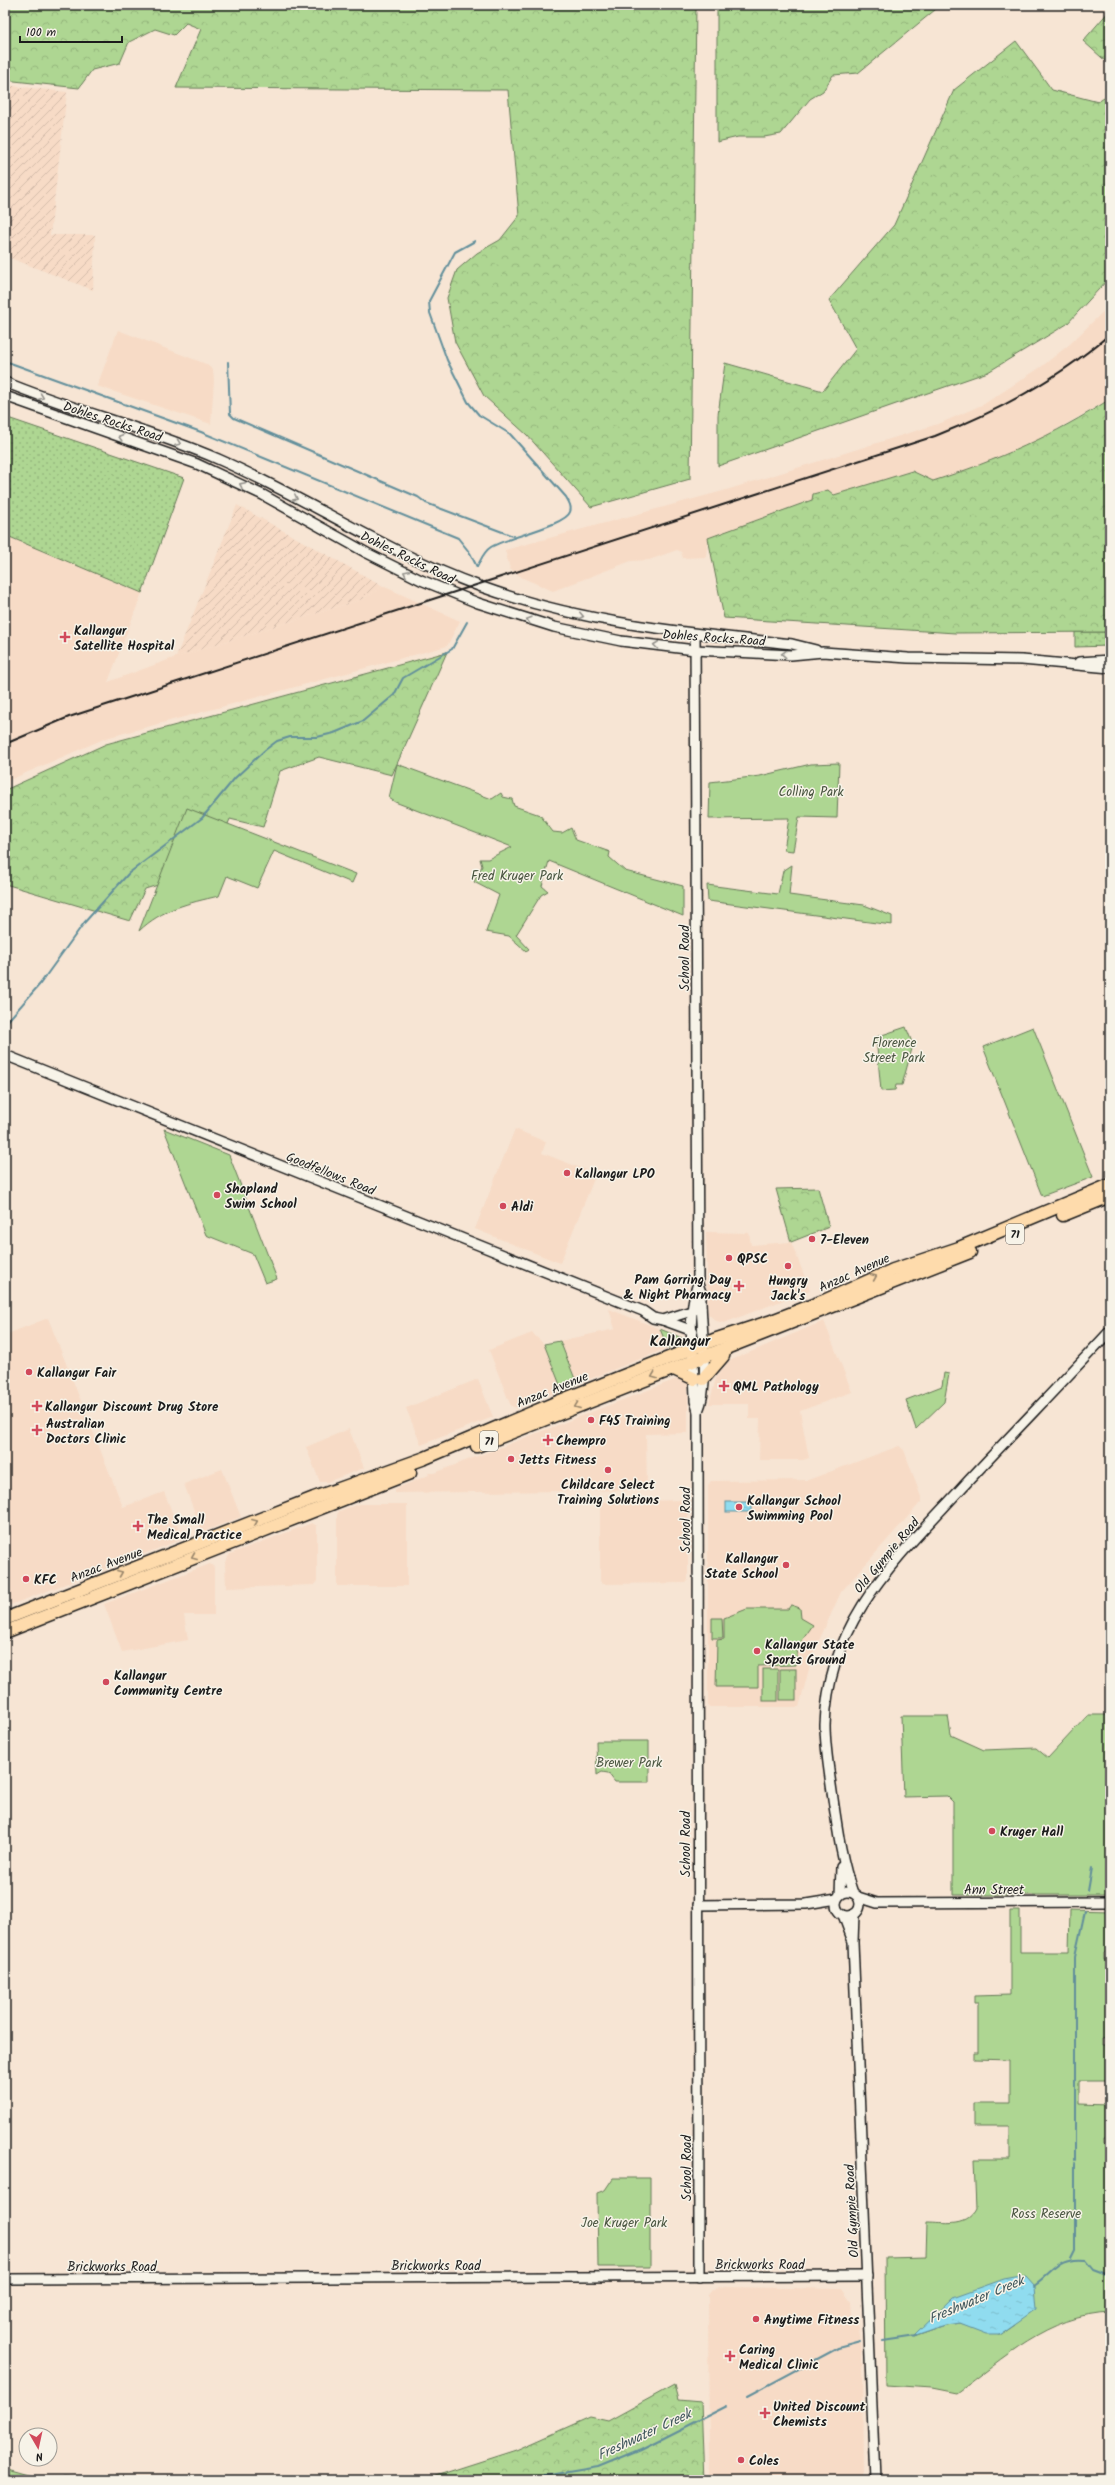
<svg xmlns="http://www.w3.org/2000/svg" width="1115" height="2485" font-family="Kalam,sans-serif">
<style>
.built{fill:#f7dbc6}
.industrial{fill:url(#industrial-furrows)}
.grass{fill:url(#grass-dots);stroke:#657957}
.forest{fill:url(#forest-crowns);stroke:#657957}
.park{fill:#aed692;stroke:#657957;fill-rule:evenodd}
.water{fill:url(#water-ripples);stroke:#628f9b}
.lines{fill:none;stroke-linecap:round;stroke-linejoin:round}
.stream{stroke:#628f9b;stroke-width:2}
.secondary-casing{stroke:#1c1c1c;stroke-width:12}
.highway-casing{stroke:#1c1c1c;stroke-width:15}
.secondary{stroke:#f7f3e8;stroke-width:9}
.highway{stroke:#fedbac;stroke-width:12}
.rail{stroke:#1c1c1c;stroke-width:2}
.oneway{stroke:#94928c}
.oneway2{stroke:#98856b}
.poi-dot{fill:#d1495b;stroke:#f7f3e8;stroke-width:1.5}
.labels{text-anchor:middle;stroke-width:3;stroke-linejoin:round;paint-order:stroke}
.shield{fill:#f7f3e8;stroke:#5e5c59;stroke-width:1}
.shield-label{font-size:12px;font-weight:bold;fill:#1c1c1c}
.street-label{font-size:13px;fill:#1c1c1c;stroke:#f7f3e8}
.poi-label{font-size:13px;font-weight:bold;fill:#1c1c1c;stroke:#f7f3e8;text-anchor:start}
.park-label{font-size:13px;fill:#48543f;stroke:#f7f3e8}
.water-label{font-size:14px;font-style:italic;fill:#3f565b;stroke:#f7f3e8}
.quarter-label{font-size:15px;font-weight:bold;fill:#1c1c1c;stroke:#f7f3e8}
</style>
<defs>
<pattern id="industrial-furrows" width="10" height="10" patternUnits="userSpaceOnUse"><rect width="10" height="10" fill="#f7dbc6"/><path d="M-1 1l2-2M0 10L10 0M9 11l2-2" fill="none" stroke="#d3bbaa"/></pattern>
<pattern id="grass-dots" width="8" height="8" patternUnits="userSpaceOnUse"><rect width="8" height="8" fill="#aed692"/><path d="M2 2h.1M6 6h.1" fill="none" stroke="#95b77d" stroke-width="1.8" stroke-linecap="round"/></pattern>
<pattern id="forest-crowns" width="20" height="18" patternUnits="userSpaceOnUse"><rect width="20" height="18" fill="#aed692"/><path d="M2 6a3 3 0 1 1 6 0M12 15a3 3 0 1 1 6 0" fill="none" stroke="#95b77d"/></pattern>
<pattern id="water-ripples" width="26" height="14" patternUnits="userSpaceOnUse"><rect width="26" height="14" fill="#90dcef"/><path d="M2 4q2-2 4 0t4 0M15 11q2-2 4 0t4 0" fill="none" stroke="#7cbccc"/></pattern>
</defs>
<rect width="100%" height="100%" fill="#f7e5d4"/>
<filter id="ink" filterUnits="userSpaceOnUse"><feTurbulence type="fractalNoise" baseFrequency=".025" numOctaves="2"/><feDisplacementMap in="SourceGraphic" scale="8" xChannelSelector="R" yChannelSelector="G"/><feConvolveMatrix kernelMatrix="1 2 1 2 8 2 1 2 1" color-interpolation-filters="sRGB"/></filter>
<g filter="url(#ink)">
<g class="built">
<path d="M 1110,305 L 1110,399 L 1033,443 L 974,468 L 933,481 L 912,471 L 834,495 L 828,490 L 814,494 L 812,500 L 708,538 L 706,557 L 683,558 L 681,552 L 677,550 L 649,560 L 631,561 L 553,591 L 523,578 L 510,569 L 505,550 L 723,491 L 941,423 L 984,404 L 1041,367 L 1070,344 Z"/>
<path d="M 118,330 L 206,364 L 213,370 L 214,380 L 211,424 L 97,386 Z"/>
<path d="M 5,535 L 142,593 L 108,682 L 176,657 L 363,599 L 383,586 L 460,621 L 447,646 L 106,738 L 5,782 Z"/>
<path d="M 515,1129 L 546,1142 L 542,1153 L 596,1174 L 560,1263 L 475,1229 Z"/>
<path d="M 706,1232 L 749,1233 L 751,1245 L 791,1242 L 810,1290 L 724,1323 L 716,1321 L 708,1314 Z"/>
<path d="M 609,1309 L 660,1329 L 668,1348 L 577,1384 L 560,1341 L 615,1329 Z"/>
<path d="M 48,1318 L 123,1507 L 164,1492 L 183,1539 L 5,1607 L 5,1335 Z"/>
<path d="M 824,1321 L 852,1392 L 800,1411 L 809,1458 L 803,1460 L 759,1460 L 760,1419 L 749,1419 L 749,1404 L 709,1404 L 716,1378 L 729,1361 Z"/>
<path d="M 532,1333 L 544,1344 L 562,1390 L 517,1408 L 513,1407 L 510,1404 L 489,1350 Z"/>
<path d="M 682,1377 L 686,1380 L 688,1385 L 688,1433 L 646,1434 L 647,1490 L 395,1493 L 395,1489 L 429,1475 L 428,1473 L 434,1473 Z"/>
<path d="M 478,1379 L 493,1417 L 421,1445 L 406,1408 Z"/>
<path d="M 349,1429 L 364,1468 L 327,1482 L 320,1482 L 306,1447 Z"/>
<path d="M 899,1446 L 904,1450 L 921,1497 L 921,1502 L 841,1592 L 813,1654 L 799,1707 L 708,1707 L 708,1485 L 711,1481 L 808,1480 Z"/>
<path d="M 222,1469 L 241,1517 L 202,1532 L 184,1484 Z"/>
<path d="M 685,1500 L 688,1503 L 688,1580 L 685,1583 L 603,1584 L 600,1581 L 600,1504 L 602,1502 Z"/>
<path d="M 359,1504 L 407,1504 L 407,1586 L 337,1586 L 337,1515 L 339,1511 Z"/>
<path d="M 312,1523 L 317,1526 L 317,1581 L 314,1585 L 226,1588 L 225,1562 L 230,1554 Z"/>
<path d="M 210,1564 L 214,1567 L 214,1615 L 184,1615 L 188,1640 L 122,1652 L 104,1604 Z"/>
<path d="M 719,2287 L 842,2289 L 851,2302 L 852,2318 L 859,2328 L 862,2354 L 863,2480 L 709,2480 L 708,2295 L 712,2290 Z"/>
</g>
<g class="industrial">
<path d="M 5,85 L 67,92 L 50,235 L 95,235 L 93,290 L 5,256 Z"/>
<path d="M 237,505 L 383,586 L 363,599 L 176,657 Z"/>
</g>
<g class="grass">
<path d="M 5,417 L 184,478 L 142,593 L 5,535 Z"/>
<path d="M 1075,632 L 1110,632 L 1110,646 L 1075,647 Z"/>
</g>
<g class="forest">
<path d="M 5,5 L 696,5 L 690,479 L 591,507 L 527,435 L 484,396 L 455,342 L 447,298 L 457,270 L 477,253 L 500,240 L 519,216 L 508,90 L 176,88 L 201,29 L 186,23 L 174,35 L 155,29 L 129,42 L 120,63 L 92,70 L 79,88 L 5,80 Z"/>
<path d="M 717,5 L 941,5 L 858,73 L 833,75 L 823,91 L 810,99 L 781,134 L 764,137 L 738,137 L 717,142 Z"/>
<path d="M 1110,10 L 1110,65 L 1083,41 Z"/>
<path d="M 1016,41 L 1052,90 L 1098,102 L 1110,94 L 1110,277 L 1067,324 L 988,372 L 718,466 L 718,415 L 725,363 L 823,391 L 856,349 L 829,300 L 894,225 L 954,90 Z"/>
<path d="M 1110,399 L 1110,632 L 955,633 L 724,618 L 708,538 L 812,500 L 813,494 L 828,490 L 834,495 L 912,471 L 933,481 C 996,461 1055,435 1110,399 Z"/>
<path d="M 447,652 L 392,775 L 319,757 L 280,771 L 263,827 L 230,819 L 210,869 L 145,889 L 130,921 L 5,884 L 5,790 L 106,744 Z"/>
<path d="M 818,1188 L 829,1227 L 791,1242 L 776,1189 Z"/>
<path d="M 674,2385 L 678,2400 L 701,2402 L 704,2480 L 423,2480 L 516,2450 L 590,2417 L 608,2421 Z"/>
<path d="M 5,2468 L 37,2477 L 69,2478 L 76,2480 L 5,2480 Z"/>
</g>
<g class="park">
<path d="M 839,763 L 837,818 L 799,817 L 793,851 L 784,850 L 789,818 L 709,819 L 710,782 L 760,776 L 811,764 Z"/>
<path d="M 397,764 L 492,799 L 501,793 L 503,797 L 512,799 L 514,806 L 540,815 L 553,832 L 562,833 L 571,828 L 576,840 L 610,852 L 609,857 L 625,871 L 683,886 L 683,916 L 549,861 L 542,886 L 548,891 L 541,895 L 516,935 L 529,949 L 526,951 L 509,936 L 486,932 L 499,895 L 474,882 L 482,866 L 480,859 L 488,859 L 512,847 L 395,802 L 389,798 Z"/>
<path d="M 187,808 L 356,874 L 352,883 L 274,851 L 257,888 L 227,876 L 219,896 C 188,903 162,909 139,931 Z"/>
<path d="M 792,865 L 789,895 L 864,905 L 892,916 L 892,925 L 708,901 L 707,885 L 778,894 L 783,871 Z"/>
<path d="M 906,1027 L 913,1045 L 902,1085 L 896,1085 L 895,1090 L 881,1091 L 876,1037 Z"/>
<path d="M 1033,1027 L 1093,1177 L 1042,1196 L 983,1047 Z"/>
<path d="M 164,1129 L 229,1155 L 277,1279 L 265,1283 L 253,1254 L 206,1235 Z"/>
<path d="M 660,1329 L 682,1338 L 683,1342 L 668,1348 Z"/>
<path d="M 560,1341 L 577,1384 L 562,1390 L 544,1344 Z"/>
<path d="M 944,1373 L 949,1374 L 944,1402 L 916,1429 L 906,1400 L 942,1386 Z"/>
<path d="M 791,1605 L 800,1608 L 801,1618 L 813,1625 L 798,1646 L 796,1665 L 758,1666 L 758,1687 L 716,1687 L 717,1640 L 724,1639 L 724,1618 L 747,1609 L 788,1609 Z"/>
<path d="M 712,1618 L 722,1618 L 723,1638 L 712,1638 Z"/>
<rect x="763" y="1669" width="15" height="32"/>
<rect x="780" y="1669" width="16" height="31"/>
<path d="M 1088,1715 L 1110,1715 L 1110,1895 L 953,1895 L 953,1802 L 947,1796 L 904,1797 L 901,1716 L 948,1716 L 951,1735 L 984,1750 L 1036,1748 L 1048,1758 Z"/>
<path d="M 596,1741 L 649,1741 L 649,1782 L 615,1782 L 608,1773 L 602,1772 L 597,1775 Z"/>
<path d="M 1070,1910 L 1110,1911 L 1110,1952 L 1104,1952 L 1104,1959 L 1110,1959 L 1110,2036 L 1104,2037 L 1104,2044 L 1110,2044 L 1110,2081 L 1079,2081 L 1079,2103 L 1110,2104 L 1110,2137 L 1104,2137 L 1104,2143 L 1110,2143 L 1110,2313 C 1048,2315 1004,2358 956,2393 L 931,2388 L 886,2385 L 885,2258 L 926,2257 L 927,2222 C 943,2222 968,2227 976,2210 L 974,2159 L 1010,2159 L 1010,2126 L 974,2126 L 974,2103 L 1010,2103 L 1010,2060 L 974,2059 L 974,2053 L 978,2053 L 978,2003 L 974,2003 L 974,1996 L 1010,1995 L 1010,1911 L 1020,1911 L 1020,1952 L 1069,1952 ZM 935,2317 L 1016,2323 L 1000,2334 L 960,2324 L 945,2326 L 914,2337 Z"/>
<path d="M 613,2178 L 650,2178 L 650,2267 L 598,2267 L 597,2193 L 605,2190 Z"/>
</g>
<g class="water">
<rect x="726" y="1502" width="26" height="10"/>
<path d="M 1026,2275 L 1035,2285 L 1037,2308 L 1000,2334 L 986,2334 L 960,2324 L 945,2326 L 913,2337 L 954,2297 L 1004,2279 Z"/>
</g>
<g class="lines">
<g class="stream">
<path d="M 475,241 L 455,252 L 429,301 L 430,313 L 447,360 L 468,402 L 479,415 L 510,434 L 566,497 C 569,502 572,507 570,512 C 566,525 505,538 491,547 C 483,552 481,560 477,567"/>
<path d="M 5,361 L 201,432 L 458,538 L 470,553 L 477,567"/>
<path d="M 228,362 L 230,414 L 234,418 L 418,497 L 426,503 L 513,536"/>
<path d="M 5,1024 L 40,984 L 84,923 L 129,873 L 202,818 L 235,778 L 265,750 L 277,741 L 290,737 L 317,737 L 334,733 L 363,721 L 394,695 L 403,678 L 452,649 L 467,622"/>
<path d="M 1088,1891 L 1092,1868"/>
<path d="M 1075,2159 L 1075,1956 L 1085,1911"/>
<path d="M 1071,2257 L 1075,2249 L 1075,2162"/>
<path d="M 1034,2285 C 1055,2271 1057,2256 1086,2259 L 1094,2269 L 1110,2275"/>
<path d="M 883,2341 L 916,2336"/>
<path d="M 748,2396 L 838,2348 L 860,2342"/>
<path d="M 520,2480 L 598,2467 L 642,2449 L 727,2406"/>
</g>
<g class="secondary-casing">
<g id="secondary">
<path d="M 5,382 C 75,411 149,429 218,459 C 307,498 388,553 479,586 C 581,623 686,633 792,644 L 816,650"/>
<path d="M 5,396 L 197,464 L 263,495 L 367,553 L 421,580 L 478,603 L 554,627 L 621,641 L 695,650 L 791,655 L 823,652 L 908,658 L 1022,660 L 1110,668"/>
<path d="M 695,634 L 698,1283 C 685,1319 695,1363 695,1401 L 698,1411 L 699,2277"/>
<path d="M 1079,662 L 1110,660"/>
<path d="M 5,1055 L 643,1311 L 653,1318 L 663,1320 L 701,1308"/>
<path d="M 663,1320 L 693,1331"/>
<path d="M 698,1411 C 711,1383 700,1325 701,1292 L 698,1284"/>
<circle cx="848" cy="1904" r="12"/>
<path d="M 853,1893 C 841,1860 837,1826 832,1792 C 829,1770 825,1747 825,1725 C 828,1623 893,1562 958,1492 C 1008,1438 1060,1385 1110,1331"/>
<path d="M 840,1895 L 841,1867"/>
<path d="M 858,1897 L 877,1903 L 1110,1902"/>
<path d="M 698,1905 L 806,1904 L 837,1899"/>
<path d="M 854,1914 L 853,1942 L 875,2480"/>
<path d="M 843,1915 L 852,1939"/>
<path d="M 5,2279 L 867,2276"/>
</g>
</g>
<g class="highway-casing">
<g id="highway">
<path d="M 1063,1215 L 1110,1196"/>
<path d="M 674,1369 L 695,1379"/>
<path d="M 703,1379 L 723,1356 L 725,1349"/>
<path d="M 477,1446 L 970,1252"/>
<path d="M 5,1619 L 314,1498 L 425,1458 L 560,1401 L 714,1340 L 769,1322 L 826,1300 L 893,1270 L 959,1248 L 1110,1185"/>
<path d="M 5,1632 L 410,1473"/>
</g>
</g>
<use href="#secondary" class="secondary"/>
<use href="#highway" class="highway"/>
<path class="rail" d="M 5,744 L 69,717 L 128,698 L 935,436 C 999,411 1058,379 1110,334"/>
</g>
<defs><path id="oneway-chevron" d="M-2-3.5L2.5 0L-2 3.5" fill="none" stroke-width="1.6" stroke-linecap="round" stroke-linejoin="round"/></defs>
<g class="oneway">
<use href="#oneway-chevron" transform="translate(41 397) rotate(21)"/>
<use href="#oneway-chevron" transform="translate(121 437) rotate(-163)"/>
<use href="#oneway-chevron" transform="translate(178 443) rotate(21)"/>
<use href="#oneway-chevron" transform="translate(242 485) rotate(-154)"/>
<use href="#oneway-chevron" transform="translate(295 498) rotate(27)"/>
<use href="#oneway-chevron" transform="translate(406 573) rotate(-155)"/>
<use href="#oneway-chevron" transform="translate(581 616) rotate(13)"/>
<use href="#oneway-chevron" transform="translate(529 620) rotate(-163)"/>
<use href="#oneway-chevron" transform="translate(656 645) rotate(-173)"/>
<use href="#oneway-chevron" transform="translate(784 654) rotate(-177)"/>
</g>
<g class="oneway2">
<use href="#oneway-chevron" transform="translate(874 1277) rotate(-23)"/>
<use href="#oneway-chevron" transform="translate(654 1376) rotate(159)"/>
<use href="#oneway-chevron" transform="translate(577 1406) rotate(159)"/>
<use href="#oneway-chevron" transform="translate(255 1522) rotate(-22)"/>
<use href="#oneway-chevron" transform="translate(194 1557) rotate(158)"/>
<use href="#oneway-chevron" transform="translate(120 1573) rotate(-22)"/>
</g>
</g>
<g class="poi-dot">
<path d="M63 631h4v4h4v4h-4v4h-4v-4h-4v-4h4z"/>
<circle cx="567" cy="1173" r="4"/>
<circle cx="217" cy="1195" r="4"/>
<circle cx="503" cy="1206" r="4"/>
<circle cx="812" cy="1239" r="4"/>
<circle cx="729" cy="1258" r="4"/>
<circle cx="788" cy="1266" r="4"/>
<path d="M737 1280h4v4h4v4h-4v4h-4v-4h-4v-4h4z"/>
<circle cx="29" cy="1372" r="4"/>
<path d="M722 1380h4v4h4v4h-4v4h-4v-4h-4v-4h4z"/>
<path d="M35 1400h4v4h4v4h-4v4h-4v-4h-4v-4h4z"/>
<circle cx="591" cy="1420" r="4"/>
<path d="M35 1424h4v4h4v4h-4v4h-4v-4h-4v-4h4z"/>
<path d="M546 1434h4v4h4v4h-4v4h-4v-4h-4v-4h4z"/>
<circle cx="511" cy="1459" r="4"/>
<circle cx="608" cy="1470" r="4"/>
<circle cx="739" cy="1507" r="4"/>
<path d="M136 1520h4v4h4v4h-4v4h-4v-4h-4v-4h4z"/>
<circle cx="786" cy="1565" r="4"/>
<circle cx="26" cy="1579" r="4"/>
<circle cx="757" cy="1651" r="4"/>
<circle cx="106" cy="1682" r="4"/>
<circle cx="992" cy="1831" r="4"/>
<circle cx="756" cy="2319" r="4"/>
<path d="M728 2350h4v4h4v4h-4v4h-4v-4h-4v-4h4z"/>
<path d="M763 2407h4v4h4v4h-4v4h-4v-4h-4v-4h4z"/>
<circle cx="741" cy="2460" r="4"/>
</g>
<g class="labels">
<g class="shield">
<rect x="1006" y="1224" width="18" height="20" rx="3"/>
<rect x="480" y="1431" width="18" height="20" rx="3"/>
</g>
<g class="shield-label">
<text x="1015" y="1238">71</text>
<text x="489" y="1445">71</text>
</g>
<g class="street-label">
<text transform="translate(113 421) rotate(18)" y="5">Dohles Rocks Road</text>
<text transform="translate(408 557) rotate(26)" y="5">Dohles Rocks Road</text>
<text transform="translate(714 637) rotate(4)" y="5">Dohles Rocks Road</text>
<text transform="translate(684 958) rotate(-90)" y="5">School Road</text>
<text transform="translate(331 1173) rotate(22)" y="5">Goodfellows Road</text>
<text transform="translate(854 1272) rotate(-24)" y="5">Anzac Avenue</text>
<text transform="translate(552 1389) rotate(-22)" y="5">Anzac Avenue</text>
<text transform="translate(685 1520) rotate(-90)" y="5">School Road</text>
<text transform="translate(886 1555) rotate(-50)" y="5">Old Gympie Road</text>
<text transform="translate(106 1564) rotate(-21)" y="5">Anzac Avenue</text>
<text transform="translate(685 1844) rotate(-90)" y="5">School Road</text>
<text x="994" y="1894">Ann Street</text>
<text transform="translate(686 2168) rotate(-90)" y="5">School Road</text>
<text transform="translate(851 2211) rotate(-93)" y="5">Old Gympie Road</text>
<text x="760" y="2269">Brickworks Road</text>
<text x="436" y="2270">Brickworks Road</text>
<text x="112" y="2271">Brickworks Road</text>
</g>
<g class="poi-label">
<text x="74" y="635">Kallangur<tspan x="74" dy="15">Satellite Hospital</tspan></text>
<text x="575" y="1178">Kallangur LPO</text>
<text x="225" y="1193">Shapland<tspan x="225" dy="15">Swim School</tspan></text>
<text x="511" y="1211">Aldi</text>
<text x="820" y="1244">7-Eleven</text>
<text x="737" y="1263">QPSC</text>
<text x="731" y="1284" text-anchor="end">Pam Gorring Day<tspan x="731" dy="15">&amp; Night Pharmacy</tspan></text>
<text x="788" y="1285" text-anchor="middle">Hungry<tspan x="788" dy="15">Jack's</tspan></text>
<text x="37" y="1377">Kallangur Fair</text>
<text x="733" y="1391">QML Pathology</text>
<text x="45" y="1411">Kallangur Discount Drug Store</text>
<text x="599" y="1425">F45 Training</text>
<text x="46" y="1428">Australian<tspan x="46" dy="15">Doctors Clinic</tspan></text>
<text x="556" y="1445">Chempro</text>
<text x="519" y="1464">Jetts Fitness</text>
<text x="608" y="1489" text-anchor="middle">Childcare Select<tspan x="608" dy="15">Training Solutions</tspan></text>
<text x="747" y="1505">Kallangur School<tspan x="747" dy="15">Swimming Pool</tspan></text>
<text x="147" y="1524">The Small<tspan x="147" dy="15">Medical Practice</tspan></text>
<text x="778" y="1563" text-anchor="end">Kallangur<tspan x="778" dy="15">State School</tspan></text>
<text x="34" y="1584">KFC</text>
<text x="765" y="1649">Kallangur State<tspan x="765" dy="15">Sports Ground</tspan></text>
<text x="114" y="1680">Kallangur<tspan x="114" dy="15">Community Centre</tspan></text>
<text x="1000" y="1836">Kruger Hall</text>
<text x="764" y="2324">Anytime Fitness</text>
<text x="739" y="2354">Caring<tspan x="739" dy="15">Medical Clinic</tspan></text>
<text x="773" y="2411">United Discount<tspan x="773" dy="15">Chemists</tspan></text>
<text x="749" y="2465">Coles</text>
</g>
<g class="park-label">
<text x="811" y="796">Colling Park</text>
<text x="517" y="880">Fred Kruger Park</text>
<text x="894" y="1047">Florence<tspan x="894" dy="15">Street Park</tspan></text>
<text x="629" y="1767">Brewer Park</text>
<text x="1046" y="2218">Ross Reserve</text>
<text x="624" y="2227">Joe Kruger Park</text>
</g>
<g class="water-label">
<text transform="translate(976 2299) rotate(-23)" y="5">Freshwater Creek</text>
<text transform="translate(644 2434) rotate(-25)" y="5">Freshwater Creek</text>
</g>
<g class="quarter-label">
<text x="680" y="1346">Kallangur</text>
</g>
</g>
<rect width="1115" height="2485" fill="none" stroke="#f7f3e8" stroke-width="20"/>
<rect x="10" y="10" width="1095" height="2465" fill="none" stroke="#1c1c1c" stroke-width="1.5" filter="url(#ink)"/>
<g transform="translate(38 2447) rotate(171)"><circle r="19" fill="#f7f3e8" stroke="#9f9d96"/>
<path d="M0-3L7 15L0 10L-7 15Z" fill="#d1495b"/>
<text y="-6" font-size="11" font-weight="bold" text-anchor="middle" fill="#1c1c1c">N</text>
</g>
<path d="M20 36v6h102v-6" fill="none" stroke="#1c1c1c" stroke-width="2"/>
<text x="26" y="36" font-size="12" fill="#1c1c1c" stroke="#f7f3e8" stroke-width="3" paint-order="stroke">100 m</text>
</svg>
